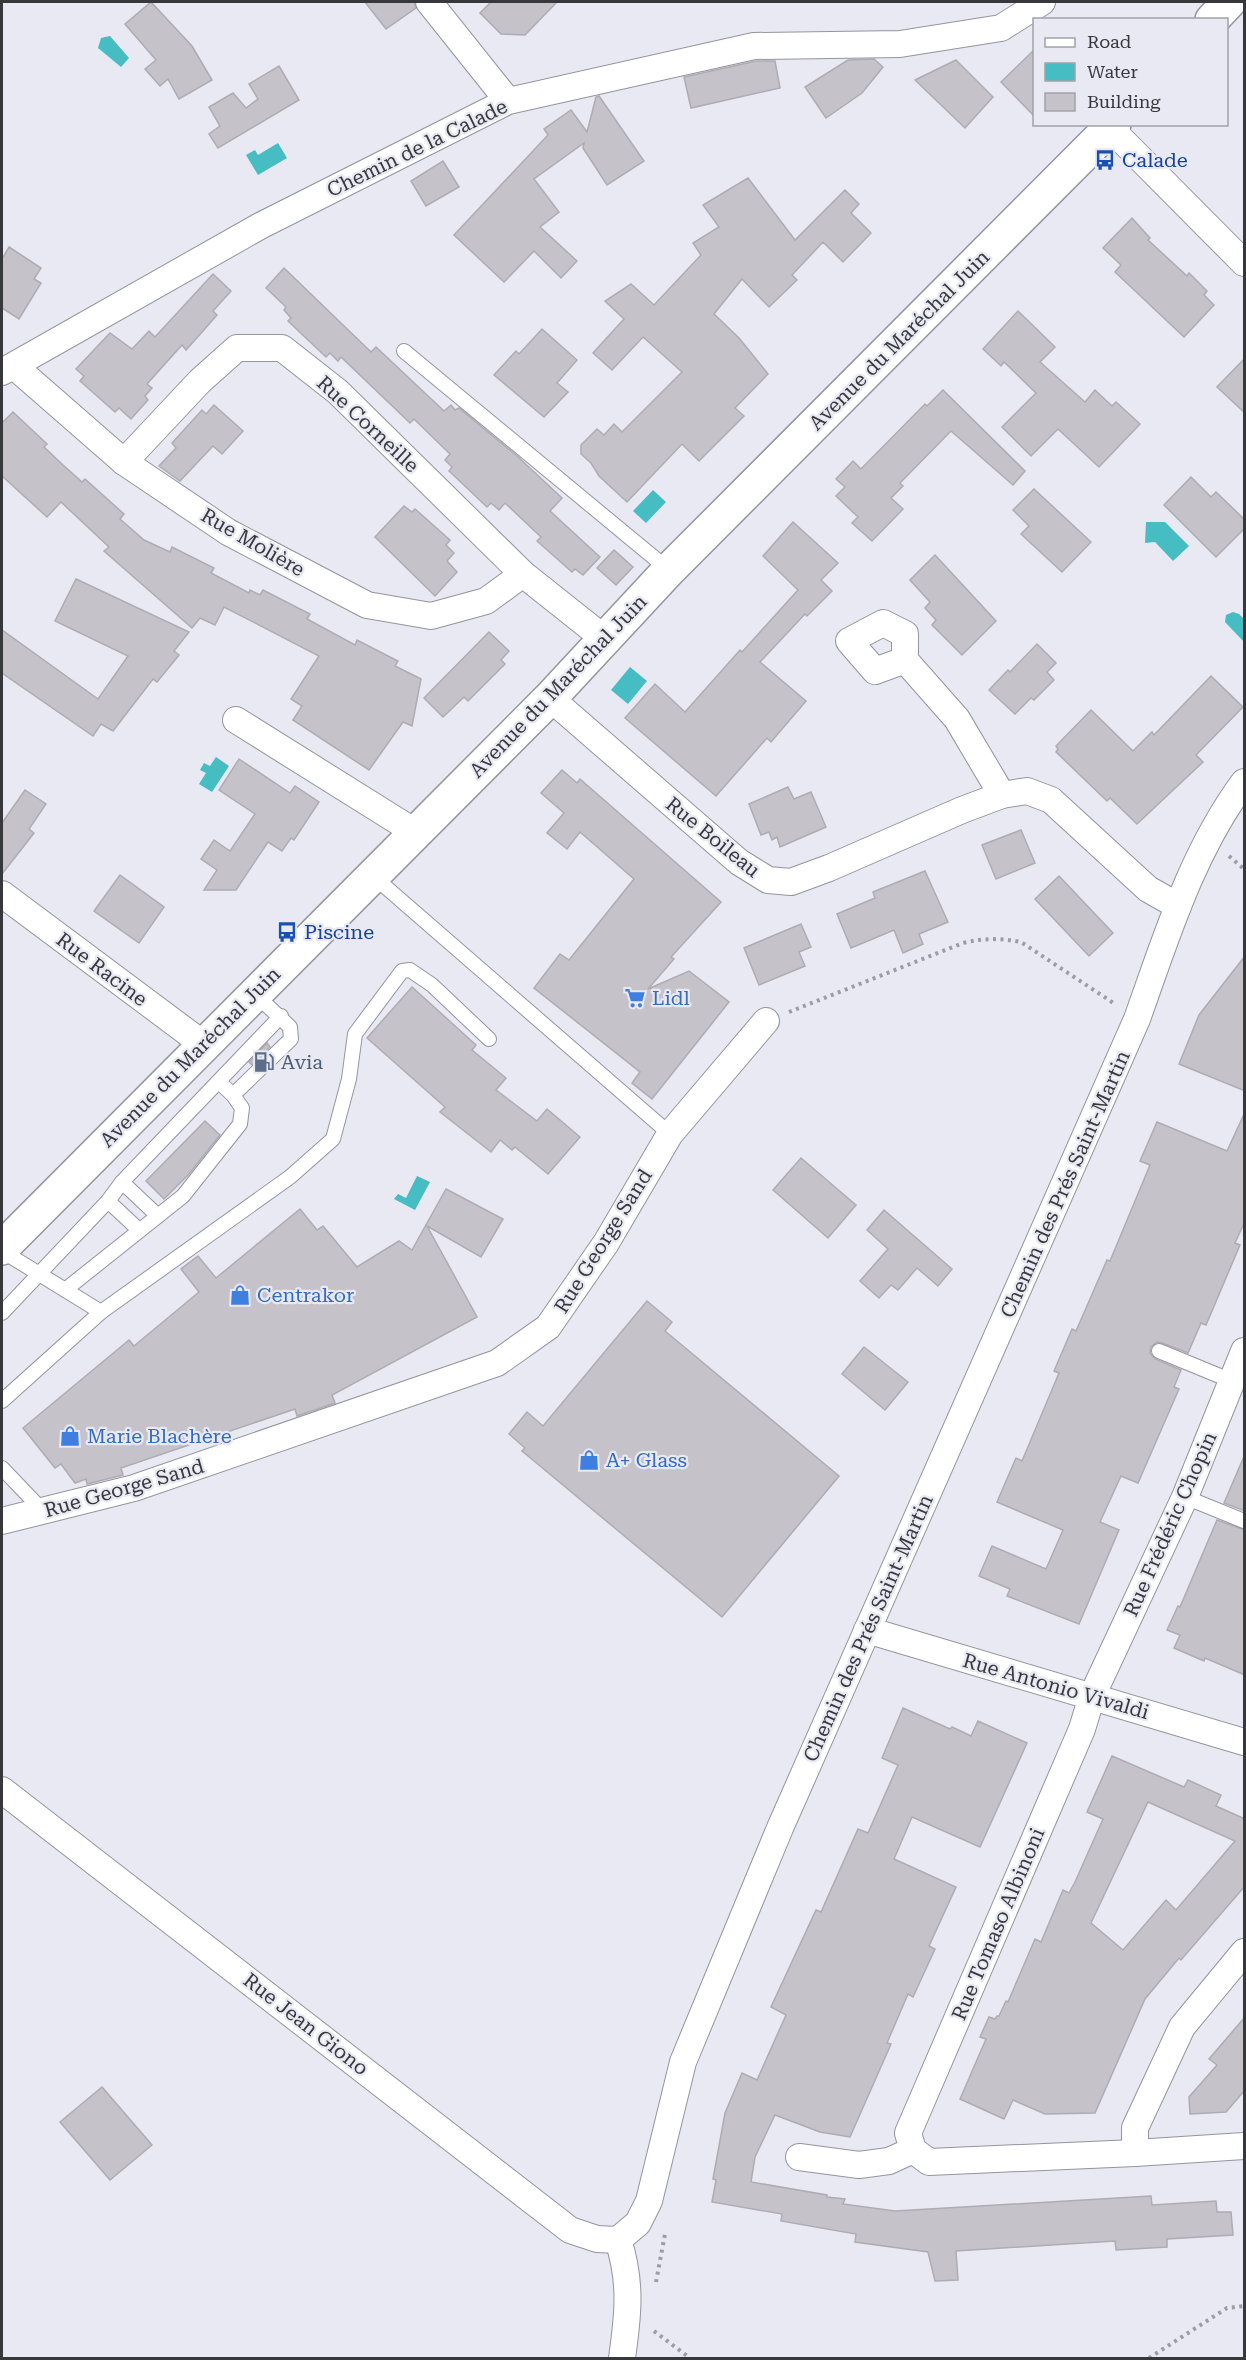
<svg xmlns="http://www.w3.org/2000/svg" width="1246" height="2360" font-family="'Roboto Serif',serif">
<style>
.water{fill:#46bcc3}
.building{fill:#c6c2ca;stroke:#afabb3;stroke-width:1.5;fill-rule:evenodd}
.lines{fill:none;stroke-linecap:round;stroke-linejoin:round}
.service-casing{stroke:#93959d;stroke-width:16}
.minor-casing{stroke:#93959d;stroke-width:28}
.secondary-casing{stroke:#93959d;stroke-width:36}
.path{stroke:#9c9da4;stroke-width:4;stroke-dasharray:3 4.5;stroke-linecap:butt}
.service{stroke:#fff;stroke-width:14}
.minor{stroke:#fff;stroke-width:26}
.secondary{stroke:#fff;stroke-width:33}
.labels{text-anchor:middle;stroke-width:4.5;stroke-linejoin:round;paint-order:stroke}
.street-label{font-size:20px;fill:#37383c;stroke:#e8e9f2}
.transit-label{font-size:20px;fill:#164399;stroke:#e8e9f2;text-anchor:start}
.shop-label{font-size:20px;fill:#366cbe;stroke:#e8e9f2;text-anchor:start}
.service-label{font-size:20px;fill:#4e5e75;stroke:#e8e9f2;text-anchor:start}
</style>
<rect width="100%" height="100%" fill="#e8e9f2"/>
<g class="water">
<path d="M 110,36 L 129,58 L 121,67 L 98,48 L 101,38 Z"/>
<path d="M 278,143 L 287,158 L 258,175 L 246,155 L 255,150 L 258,155 Z"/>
<path d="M 653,490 L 666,502 L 646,523 L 633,511 Z"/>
<path d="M 1146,522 L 1165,522 L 1189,546 L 1173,561 L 1155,542 L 1145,543 Z"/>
<path d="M 1233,612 L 1239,614 L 1244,619 L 1244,642 L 1225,622 L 1226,615 Z"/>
<path d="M 630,667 L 647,681 L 628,704 L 611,690 Z"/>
<path d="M 216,757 L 229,766 L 212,792 L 199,784 L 206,773 L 200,770 L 204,763 L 210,766 Z"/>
<path d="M 417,1176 L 430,1182 L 415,1210 L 394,1199 L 398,1194 L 406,1198 Z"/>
</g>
<g class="building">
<path d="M 151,2 L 192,46 L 212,80 L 179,99 L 168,79 L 160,86 L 145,69 L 156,60 L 125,24 Z"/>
<path d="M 365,2 L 414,2 L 416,8 L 386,29 Z"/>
<path d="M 491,2 L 557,2 L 525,35 L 501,34 L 480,13 Z"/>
<path d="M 1035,49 L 1035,117 L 1001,82 Z"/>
<path d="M 874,59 L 883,67 L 862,93 L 826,118 L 805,87 L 848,60 Z"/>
<path d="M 956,60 L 993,97 L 965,128 L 915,80 Z"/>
<path d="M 756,61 L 775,61 L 780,88 L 691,108 L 684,77 Z"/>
<path d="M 279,66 L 299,100 L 218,148 L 209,134 L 220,126 L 209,107 L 233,93 L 246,108 L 258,99 L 249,84 Z"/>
<path d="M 599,96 L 644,161 L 607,185 L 583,148 L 584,143 L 534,179 L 559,212 L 540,227 L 577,261 L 561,278 L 534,251 L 504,282 L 454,235 L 548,135 L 544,129 L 571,110 L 587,132 L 596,97 Z"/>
<path d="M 443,161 L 459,187 L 426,206 L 411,181 Z"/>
<path d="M 748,178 L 795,240 L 845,190 L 859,204 L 851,213 L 871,233 L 843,262 L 823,242 L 792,275 L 797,280 L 769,307 L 742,279 L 714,314 L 739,338 L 768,374 L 735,408 L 744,416 L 699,461 L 682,444 L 627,502 L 599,476 L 591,463 L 581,454 L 581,445 L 597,429 L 604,435 L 614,424 L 622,432 L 682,372 L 643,337 L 612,370 L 593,353 L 624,319 L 605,301 L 631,284 L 654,305 L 701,255 L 693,243 L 719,227 L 703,205 Z"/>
<path d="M 1132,218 L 1150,238 L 1148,240 L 1187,276 L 1189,273 L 1207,291 L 1204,295 L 1214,305 L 1184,337 L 1115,272 L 1121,265 L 1103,248 Z"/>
<path d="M 9,247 L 41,268 L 34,279 L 41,283 L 19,319 L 2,308 L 2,259 Z"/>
<path d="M 284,268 L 371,352 L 376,347 L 444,411 L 451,405 L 455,410 L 459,408 L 517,456 L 562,498 L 550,511 L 600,557 L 583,575 L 575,569 L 572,572 L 537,541 L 541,537 L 505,503 L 499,510 L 491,503 L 487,507 L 449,471 L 452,467 L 445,460 L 450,454 L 414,419 L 410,423 L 341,357 L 338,361 L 330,353 L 326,357 L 288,321 L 291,318 L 284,310 L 286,307 L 266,288 Z"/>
<path d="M 213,274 L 231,291 L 213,311 L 217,315 L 203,331 L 186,350 L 182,345 L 147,384 L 152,388 L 145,396 L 148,400 L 131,419 L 119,408 L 115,412 L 80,381 L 84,376 L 76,369 L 110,333 L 132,349 L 149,331 L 155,337 Z"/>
<path d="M 1018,311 L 1055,347 L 1040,362 L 1085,402 L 1095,390 L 1112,406 L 1116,402 L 1140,424 L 1099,467 L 1058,429 L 1031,456 L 1002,427 L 1036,393 L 1004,362 L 1001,366 L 983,349 Z"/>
<path d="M 542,329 L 577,360 L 557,383 L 568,392 L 544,417 L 494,375 L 516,351 L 519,354 Z"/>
<path d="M 1245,358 L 1245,413 L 1217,387 Z"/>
<path d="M 943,390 L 1025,471 L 1013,485 L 951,431 L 900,483 L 903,486 L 891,498 L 903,509 L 872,541 L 852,523 L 858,517 L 836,496 L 845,487 L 836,479 L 853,461 L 861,469 L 925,404 L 927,406 Z"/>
<path d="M 214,405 L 243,431 L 222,454 L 213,446 L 180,481 L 159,466 L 176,448 L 172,443 L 202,410 L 206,414 Z"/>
<path d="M 13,412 L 47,444 L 44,447 L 63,465 L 82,482 L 85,479 L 124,514 L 120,519 L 144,540 L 170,552 L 172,547 L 214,568 L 211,573 L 249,593 L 250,590 L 260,595 L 263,590 L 310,614 L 307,619 L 355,645 L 357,640 L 398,661 L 395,666 L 421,679 L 412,726 L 403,722 L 369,770 L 293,720 L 302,706 L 291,699 L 319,656 L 224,607 L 215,625 L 200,618 L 192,628 L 104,551 L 109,547 L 61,502 L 47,517 L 2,476 L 2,423 Z"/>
<path d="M 1191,477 L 1211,497 L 1216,492 L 1245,520 L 1245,528 L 1216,557 L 1164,505 Z"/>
<path d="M 1034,489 L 1091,542 L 1062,572 L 1021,534 L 1029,526 L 1013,510 Z"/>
<path d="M 404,506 L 412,512 L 415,509 L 450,540 L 446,545 L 454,553 L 447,561 L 457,572 L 435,596 L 375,537 Z"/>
<path d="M 793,522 L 838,563 L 821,580 L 832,591 L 807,616 L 805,614 L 760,662 L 806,701 L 771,742 L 767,738 L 716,796 L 625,718 L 655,684 L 685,712 L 740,650 L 742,652 L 798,590 L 763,556 Z"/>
<path d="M 614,550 L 633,567 L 616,585 L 597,568 Z"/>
<path d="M 935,555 L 996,621 L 962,655 L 932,625 L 936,620 L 925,608 L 930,602 L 910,580 Z"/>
<path d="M 76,579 L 189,632 L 174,651 L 179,655 L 157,682 L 153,679 L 113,731 L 101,724 L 93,736 L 2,673 L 2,630 L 98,699 L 128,656 L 55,621 Z"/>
<path d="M 489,632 L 509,651 L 501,660 L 505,664 L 468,701 L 464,697 L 443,717 L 424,698 Z"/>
<path d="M 1037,644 L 1056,663 L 1047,672 L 1054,680 L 1034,700 L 1031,698 L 1015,714 L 989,690 L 1008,670 L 1010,672 Z"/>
<path d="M 1211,676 L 1243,707 L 1196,755 L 1203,762 L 1137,824 L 1110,798 L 1107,801 L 1056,752 L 1058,749 L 1056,746 L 1091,710 L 1133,751 L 1152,732 L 1154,735 Z"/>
<path d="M 239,759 L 290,793 L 295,786 L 319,802 L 294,840 L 291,838 L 282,851 L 268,842 L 236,890 L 204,890 L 217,870 L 201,859 L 214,840 L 230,851 L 255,814 L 219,790 Z"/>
<path d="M 562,770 L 577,783 L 580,779 L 721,902 L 671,957 L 674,959 L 648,989 L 689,971 L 729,1002 L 652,1099 L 632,1083 L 640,1072 L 534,988 L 560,954 L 569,960 L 634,879 L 580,832 L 567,849 L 547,833 L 564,813 L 541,793 Z"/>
<path d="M 788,787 L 794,799 L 811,792 L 826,827 L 780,847 L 777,837 L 772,840 L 769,832 L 761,835 L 749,804 Z"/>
<path d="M 25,790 L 46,804 L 29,829 L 34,833 L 2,874 L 2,823 Z"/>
<path d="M 1021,830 L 1035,863 L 996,879 L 982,845 Z"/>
<path d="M 925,871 L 948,922 L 919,934 L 923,944 L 903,953 L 894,930 L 851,948 L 837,914 L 875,898 L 873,892 Z"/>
<path d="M 120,875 L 164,907 L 139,943 L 94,911 Z"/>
<path d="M 1059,876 L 1113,933 L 1089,956 L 1035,899 Z"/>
<path d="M 801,924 L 811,947 L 799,952 L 805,966 L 759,985 L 744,948 Z"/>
<path d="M 1245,956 L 1245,1091 L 1179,1064 L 1199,1015 Z"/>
<path d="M 412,987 L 476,1045 L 472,1050 L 506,1078 L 496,1090 L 537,1121 L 547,1109 L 580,1137 L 548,1174 L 515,1147 L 512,1150 L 500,1140 L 491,1152 L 440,1112 L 445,1107 L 367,1038 Z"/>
<path d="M 267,1043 L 270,1047 L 252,1065 L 249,1062 Z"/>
<path d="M 1245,1112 L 1245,1221 L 1235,1243 L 1240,1245 L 1206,1325 L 1201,1323 L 1188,1353 L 1162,1343 L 1157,1342 L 1151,1347 L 1150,1353 L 1155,1359 L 1181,1370 L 1174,1387 L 1179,1389 L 1138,1483 L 1121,1476 L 1100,1522 L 1119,1530 L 1079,1624 L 1007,1596 L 1010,1589 L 979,1576 L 992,1546 L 1046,1569 L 1063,1530 L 997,1502 L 1016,1458 L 1022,1461 L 1059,1373 L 1054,1371 L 1072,1329 L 1076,1331 L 1107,1260 L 1110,1261 L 1150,1165 L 1140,1161 L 1157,1122 L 1227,1151 Z"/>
<path d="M 205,1121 L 220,1135 L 189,1174 L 164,1199 L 146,1181 Z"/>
<path d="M 801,1158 L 856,1205 L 828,1238 L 773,1190 Z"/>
<path d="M 446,1189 L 503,1219 L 481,1257 L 427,1226 L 477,1317 L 332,1395 L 335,1403 L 297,1416 L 295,1409 L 121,1468 L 123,1475 L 87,1484 L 86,1479 L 75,1483 L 61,1464 L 55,1468 L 23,1428 L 129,1340 L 134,1346 L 199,1292 L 181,1269 L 198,1256 L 216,1278 L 300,1209 L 317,1230 L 323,1226 L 357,1267 L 399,1241 L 412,1250 Z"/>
<path d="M 884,1210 L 952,1269 L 938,1286 L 917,1268 L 898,1290 L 891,1285 L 879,1298 L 860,1281 L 888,1249 L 867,1230 Z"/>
<path d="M 647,1301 L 672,1322 L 665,1331 L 839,1476 L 722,1617 L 522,1451 L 525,1448 L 509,1434 L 527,1412 L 543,1426 Z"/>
<path d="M 864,1347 L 908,1382 L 885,1410 L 842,1374 Z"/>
<path d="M 1245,1454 L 1245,1511 L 1224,1503 Z"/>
<path d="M 1217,1520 L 1245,1530 L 1245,1675 L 1205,1658 L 1204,1661 L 1174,1648 L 1180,1635 L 1167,1630 L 1178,1606 L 1180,1607 Z"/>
<path d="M 903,1708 L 950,1729 L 952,1727 L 971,1736 L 978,1721 L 1027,1743 L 980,1847 L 912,1817 L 894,1859 L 956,1887 L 929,1946 L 935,1949 L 913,1997 L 908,1994 L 887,2043 L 891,2044 L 850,2137 L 820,2132 L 775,2115 L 755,2157 L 751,2182 L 827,2195 L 827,2197 L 845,2199 L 843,2204 L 895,2211 L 1151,2196 L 1152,2205 L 1216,2201 L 1217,2212 L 1231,2212 L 1233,2235 L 1167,2239 L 1167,2247 L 1116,2250 L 1115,2241 L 956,2251 L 958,2280 L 935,2281 L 928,2252 L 855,2242 L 856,2234 L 781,2221 L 782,2214 L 712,2202 L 716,2180 L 713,2179 L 725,2113 L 742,2073 L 757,2080 L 786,2015 L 771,2007 L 816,1910 L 821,1912 L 858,1829 L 868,1833 L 898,1765 L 882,1758 Z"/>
<path d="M 1112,1756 L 1184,1787 L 1188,1780 L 1221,1795 L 1216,1806 L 1245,1819 L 1245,1886 L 1181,1960 L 1179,1958 L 1145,1999 L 1095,2113 L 1045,2114 L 1013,2100 L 1004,2119 L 960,2099 L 986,2039 L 980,2037 L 989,2017 L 995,2019 L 997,2016 L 999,2016 L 1006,2001 L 1008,2002 L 1035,1939 L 1041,1942 L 1063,1890 L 1069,1893 L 1075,1882 L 1103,1819 L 1087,1812 ZM 1148,1802 L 1235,1841 L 1176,1910 L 1166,1900 L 1123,1950 L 1091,1923 Z"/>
<path d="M 1245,2017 L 1245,2090 L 1226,2112 L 1190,2114 L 1189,2097 L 1217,2065 L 1209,2059 Z"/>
<path d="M 102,2087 L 152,2145 L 110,2180 L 60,2122 Z"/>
</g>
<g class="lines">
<g class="service-casing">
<g id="service">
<path d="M 404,351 L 669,570"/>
<path d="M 373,876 L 670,1134"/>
<path d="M 233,1095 L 291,1039 L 290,1027 L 254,993"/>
<path d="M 122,1182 L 158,1216"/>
<path d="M 108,1201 L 139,1230"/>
<path d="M 2,1251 L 101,1312"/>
<path d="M 65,1290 L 183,1196 L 240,1124 L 242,1108 L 233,1095 L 219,1082"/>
<path d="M 2,1313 L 108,1201 L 122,1182 L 281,1016"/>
<path d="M 1159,1351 L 1232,1381"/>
<path d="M 2,1401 L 101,1312 L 290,1177 L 333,1139 L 349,1079 L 355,1034 L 402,971 L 410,970 L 432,985 L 489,1039"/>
<path d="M 2,1468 L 44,1512"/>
<path d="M 1185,1497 L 1244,1521"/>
</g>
</g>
<g class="minor-casing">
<g id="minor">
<path d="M 429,2 L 508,101"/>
<path d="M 1110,128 L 1244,263"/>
<path d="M 14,366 L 124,462 L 228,532 L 367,605 L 431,616 L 486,601 L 523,574"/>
<path d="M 2,372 L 260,226 L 508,101 L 754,46 L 900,44 L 1001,28 L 1042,2"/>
<path d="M 124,462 L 200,381 L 237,348 L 282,348 L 338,392 L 523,574 L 606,640"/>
<path d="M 905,660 L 875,671 L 849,641 L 883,623 L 905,634 L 905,660 L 957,719 L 1002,795"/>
<path d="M 550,698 L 739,862 L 768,880 L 791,882 L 829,868 L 962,810 L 1002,795 L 1027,791 L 1051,800 L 1148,889 L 1178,906"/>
<path d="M 236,720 L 415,832"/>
<path d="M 2,894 L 203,1044"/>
<path d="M 1244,1351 L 1185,1497 L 1092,1696 L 1082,1729 L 908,2133 L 913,2150 L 929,2162 L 1135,2153 L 1244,2146"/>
<path d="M 2,1521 L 134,1488 L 497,1363 L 548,1327 L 606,1243 L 670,1134 L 766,1021"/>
<path d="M 867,1630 L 1244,1742"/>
<path d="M 2,1790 L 570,2230 L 597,2239 L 618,2240"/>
<path d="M 1135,2153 L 1135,2128 L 1182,2027 L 1244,1952"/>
<path d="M 799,2157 L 859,2165 L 889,2161 L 913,2150"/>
<path d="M 622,2358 C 628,2316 632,2282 618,2240 L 638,2223 L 649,2201 L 683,2062 L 780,1828 L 1137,1019 C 1166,938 1192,852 1244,782"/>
</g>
</g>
<g class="secondary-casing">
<g id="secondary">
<path d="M 1212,20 L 1229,2"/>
<path d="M 2,1248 L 550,698 L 669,570 L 1114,124"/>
</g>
</g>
<g class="path">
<path d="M 1229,856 L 1244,869"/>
<path d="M 789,1012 L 963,943 C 983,938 1001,938 1021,942 L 1115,1004"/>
<path d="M 656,2282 L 665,2234"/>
<path d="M 654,2331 L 690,2358"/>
<path d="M 1149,2358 L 1227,2308 L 1244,2306"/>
</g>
<use href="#service" class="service"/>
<use href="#minor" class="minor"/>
<use href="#secondary" class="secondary"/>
</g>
<defs>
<g id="bus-bare" transform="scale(1.62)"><path d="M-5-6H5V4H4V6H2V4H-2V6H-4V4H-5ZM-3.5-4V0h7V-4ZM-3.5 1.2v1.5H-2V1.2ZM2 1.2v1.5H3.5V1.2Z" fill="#1a4fb4" stroke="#e8e9f2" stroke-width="2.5" paint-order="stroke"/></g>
<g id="supermarket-bare" transform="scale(1.62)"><path d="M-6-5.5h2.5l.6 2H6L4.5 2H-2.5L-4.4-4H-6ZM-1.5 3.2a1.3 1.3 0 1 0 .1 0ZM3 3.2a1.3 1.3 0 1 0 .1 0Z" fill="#3f7fe0" stroke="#e8e9f2" stroke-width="2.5" paint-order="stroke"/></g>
<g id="fuel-bare" transform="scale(1.62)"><path d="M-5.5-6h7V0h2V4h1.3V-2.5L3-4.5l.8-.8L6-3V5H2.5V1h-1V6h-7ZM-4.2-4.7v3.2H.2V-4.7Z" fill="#5c6f8a" stroke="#e8e9f2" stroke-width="2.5" paint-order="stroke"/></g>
<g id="shop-bare" transform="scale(1.62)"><path d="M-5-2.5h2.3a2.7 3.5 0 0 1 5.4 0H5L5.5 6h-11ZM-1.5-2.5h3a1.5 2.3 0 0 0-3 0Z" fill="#3f7fe0" stroke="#e8e9f2" stroke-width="2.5" paint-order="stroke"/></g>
</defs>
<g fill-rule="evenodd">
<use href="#bus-bare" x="1105" y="160"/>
<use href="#bus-bare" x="287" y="932"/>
<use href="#supermarket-bare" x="635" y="998"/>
<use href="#fuel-bare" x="264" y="1062"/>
<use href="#shop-bare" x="240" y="1295"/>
<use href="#shop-bare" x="70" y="1436"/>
<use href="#shop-bare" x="589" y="1460"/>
</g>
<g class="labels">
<g class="street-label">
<text transform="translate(417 148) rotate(-26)" y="7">Chemin de la Calade</text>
<text transform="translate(899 340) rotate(-45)" y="7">Avenue du Maréchal Juin</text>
<text transform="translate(368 424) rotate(43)" y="7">Rue Corneille</text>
<text transform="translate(253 542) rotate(30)" y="7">Rue Molière</text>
<text transform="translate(558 686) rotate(-46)" y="7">Avenue du Maréchal Juin</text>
<text transform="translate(713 837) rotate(39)" y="7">Rue Boileau</text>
<text transform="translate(102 969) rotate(37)" y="7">Rue Racine</text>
<text transform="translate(190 1057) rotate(-45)" y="7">Avenue du Maréchal Juin</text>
<text transform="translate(1065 1184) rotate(-66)" y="7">Chemin des Prés Saint-Martin</text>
<text transform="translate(603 1241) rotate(-58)" y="7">Rue George Sand</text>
<text transform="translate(124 1488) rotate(-16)" y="7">Rue George Sand</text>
<text transform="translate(1170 1524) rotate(-66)" y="7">Rue Frédéric Chopin</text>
<text transform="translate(868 1628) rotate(-66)" y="7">Chemin des Prés Saint-Martin</text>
<text transform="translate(1056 1686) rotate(16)" y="7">Rue Antonio Vivaldi</text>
<text transform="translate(998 1924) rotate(-67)" y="7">Rue Tomaso Albinoni</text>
<text transform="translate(306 2024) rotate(38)" y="7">Rue Jean Giono</text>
</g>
<g class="transit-label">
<text x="1122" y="167">Calade</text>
<text x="304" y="939">Piscine</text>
</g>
<g class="shop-label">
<text x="652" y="1005">Lidl</text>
<text x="257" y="1302">Centrakor</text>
<text x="87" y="1443">Marie Blachère</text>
<text x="606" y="1467">A+ Glass</text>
</g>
<g class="service-label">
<text x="281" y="1069">Avia</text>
</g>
</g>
<rect width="1246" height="2360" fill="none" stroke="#37383c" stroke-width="6"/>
<rect x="1033" y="18" width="195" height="108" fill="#e8e9f2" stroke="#a1a2a9" stroke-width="1.5"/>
<rect x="1045" y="38" width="30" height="9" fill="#ffffff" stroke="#a1a2a9" stroke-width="1.5"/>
<text x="1087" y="48" font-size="18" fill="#37383c">Road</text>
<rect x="1045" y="63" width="30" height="18" fill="#46bcc3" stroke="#a1a2a9" stroke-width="1.5"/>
<text x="1087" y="78" font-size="18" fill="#37383c">Water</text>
<rect x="1045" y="93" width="30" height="18" fill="#c6c2ca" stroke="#a1a2a9" stroke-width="1.5"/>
<text x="1087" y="108" font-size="18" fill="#37383c">Building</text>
</svg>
